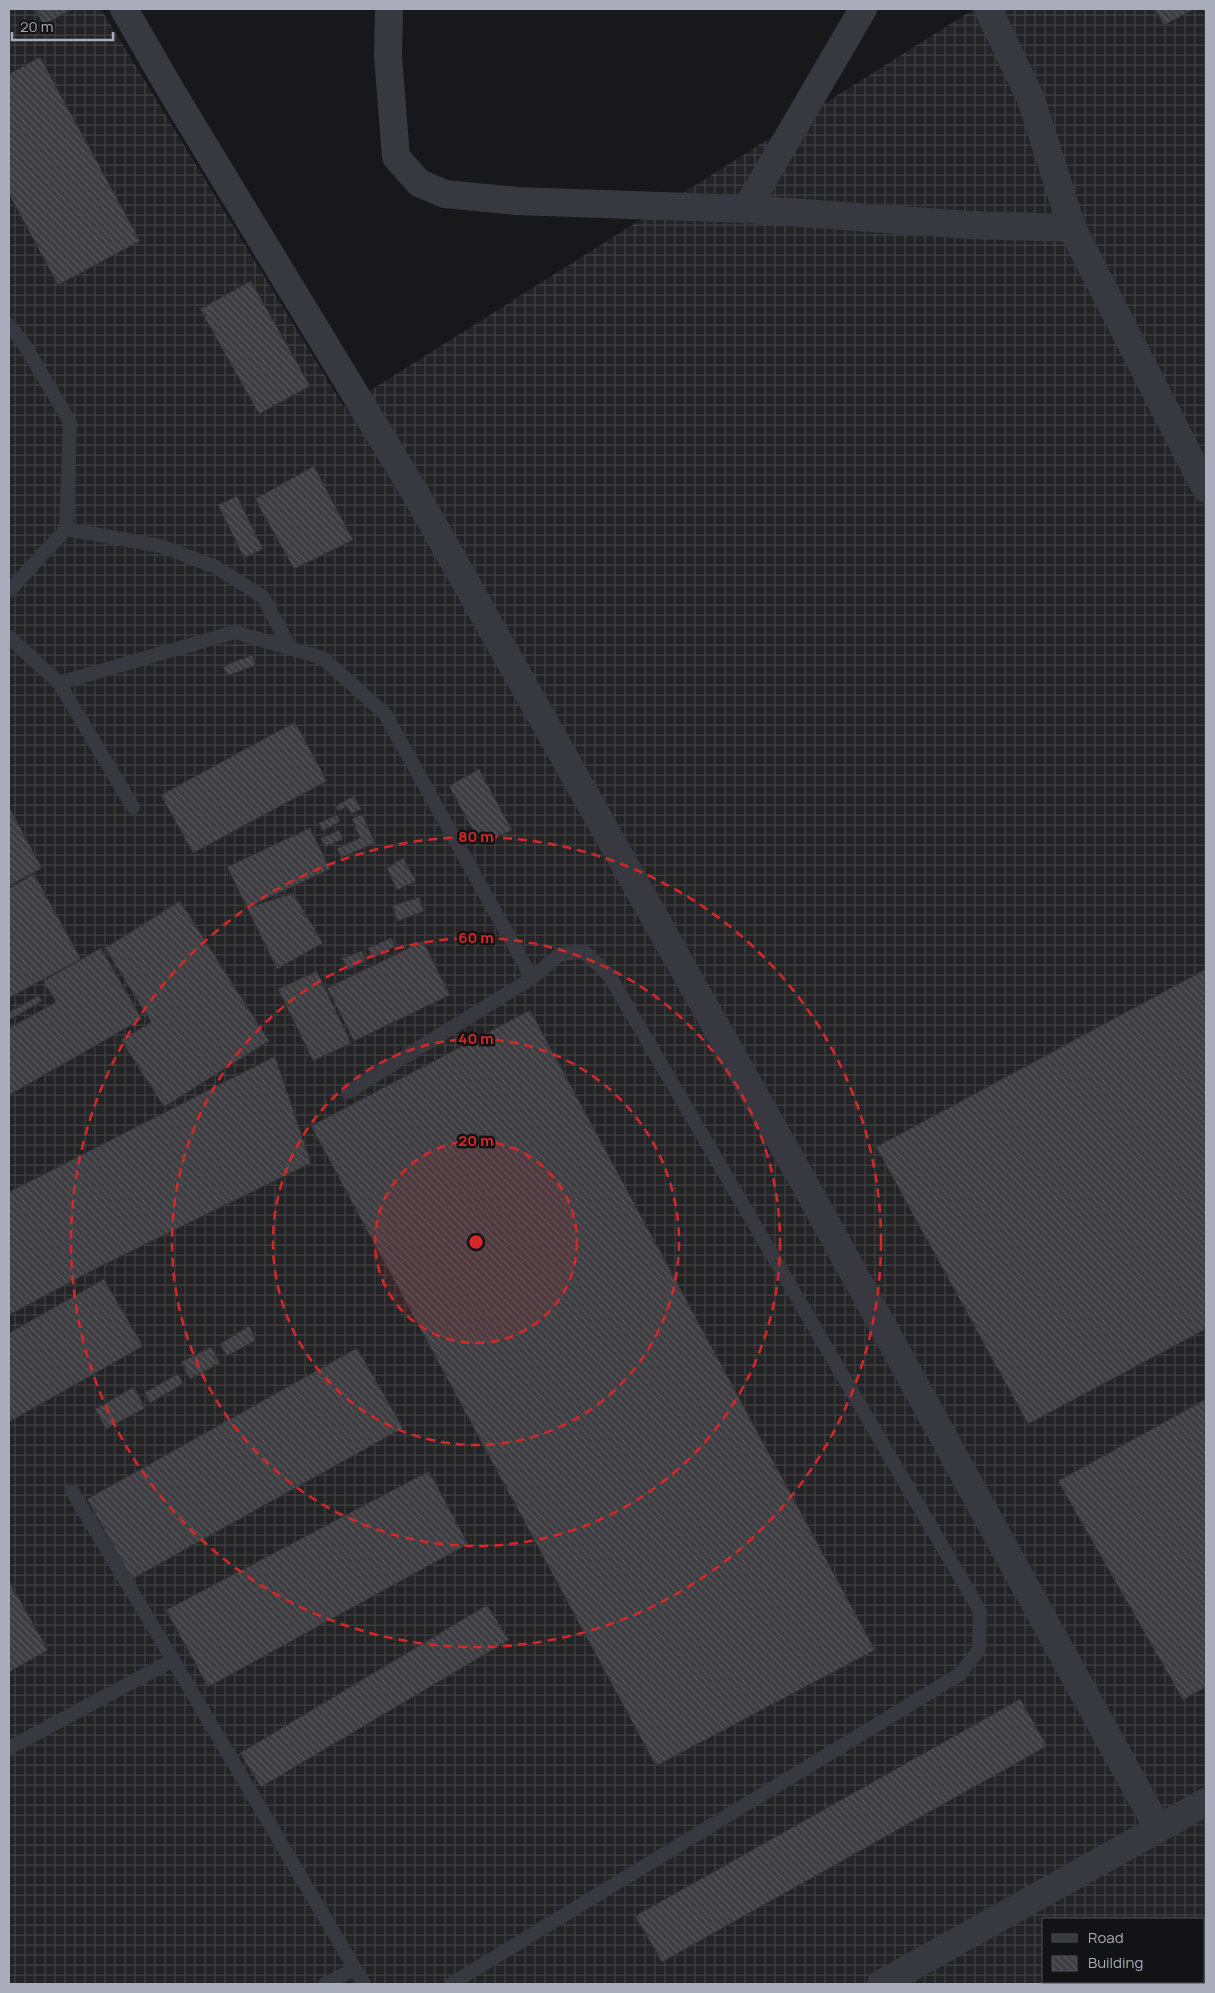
<svg xmlns="http://www.w3.org/2000/svg" width="1215" height="1993" font-family="Manrope,sans-serif">
<style>
.industrial{fill:url(#industrial-grid);fill-rule:evenodd}
.building{fill:url(#building-back-hatch);stroke:#323236}
.lines{fill:none;stroke-linecap:round;stroke-linejoin:round}
.lane{stroke:#383840;stroke-width:14}
.street{stroke:#383840;stroke-width:28}
.ring{fill:none;stroke:#d62828;stroke-width:2.5;stroke-dasharray:9 6}
.centre{fill:#d62828;stroke:#131315;stroke-width:2.5}
.ring-label{font-size:15px;text-anchor:middle;font-weight:bold;fill:#d62828;stroke:#131315;stroke-width:5;stroke-linejoin:round;paint-order:stroke}
</style>
<defs>
<pattern id="industrial-grid" width="8" height="8" patternUnits="userSpaceOnUse" patternTransform="scale(1.25)"><rect width="8" height="8" fill="#242427"/><path d="M0 4h8M4 0v8" fill="none" stroke="#414144"/></pattern>
<pattern id="building-back-hatch" width="6" height="6" patternUnits="userSpaceOnUse" patternTransform="scale(1.25)"><rect width="6" height="6" fill="#3d3d42"/><path d="M-1 5l2 2M0 0l6 6M5-1l2 2" fill="none" stroke="#56565b"/></pattern>
</defs>
<rect width="100%" height="100%" fill="#18181a"/>
<path class="industrial" d="M 9,9 L 101,9 L 344,407 L 974,9 L 1206,9 L 1206,1984 L 9,1984 ZM 1044,1919 L 1204,1919 L 1204,1982 L 1044,1982 Z"/>
<g class="building">
<path d="M 34,9 L 72,9 L 44,25 Z"/>
<path d="M 1155,9 L 1194,9 L 1164,25 Z"/>
<path d="M 40,57 L 140,241 L 58,285 L 9,194 L 9,74 Z"/>
<path d="M 251,281 L 310,386 L 259,414 L 200,309 Z"/>
<path d="M 314,466 L 353,540 L 294,569 L 255,499 Z"/>
<path d="M 237,496 L 263,549 L 244,558 L 218,505 Z"/>
<path d="M 252,655 L 256,665 L 227,676 L 223,666 Z"/>
<path d="M 295,722 L 327,781 L 193,853 L 161,795 Z"/>
<path d="M 479,769 L 512,830 L 481,845 L 449,786 Z"/>
<path d="M 354,796 L 361,809 L 351,814 L 347,807 L 338,811 L 335,806 Z"/>
<path d="M 9,807 L 42,868 L 9,886 Z"/>
<path d="M 362,814 L 375,843 L 341,858 L 337,848 L 360,838 L 352,819 Z"/>
<path d="M 337,815 L 340,822 L 322,831 L 319,823 Z"/>
<path d="M 310,828 L 330,869 L 247,908 L 227,867 Z"/>
<path d="M 339,830 L 343,839 L 325,847 L 321,838 Z"/>
<path d="M 403,858 L 416,881 L 397,890 L 387,868 Z"/>
<path d="M 34,874 L 81,959 L 9,998 L 9,888 Z"/>
<path d="M 293,893 L 323,943 L 277,969 L 247,908 Z"/>
<path d="M 419,897 L 424,911 L 398,921 L 392,906 Z"/>
<path d="M 180,901 L 269,1041 L 164,1107 L 121,1040 L 151,1022 L 105,948 Z"/>
<path d="M 391,938 L 396,946 L 372,958 L 368,948 Z"/>
<path d="M 423,941 L 450,995 L 354,1041 L 327,988 Z"/>
<path d="M 101,948 L 142,1019 L 9,1095 L 9,1028 L 56,1002 L 43,981 Z"/>
<path d="M 362,951 L 366,961 L 347,970 L 342,958 Z"/>
<path d="M 1206,969 L 1206,1329 L 1028,1424 L 876,1147 Z"/>
<path d="M 317,971 L 351,1043 L 313,1061 L 278,989 Z"/>
<path d="M 38,996 L 42,1001 L 9,1020 L 9,1012 Z"/>
<path d="M 530,1010 L 875,1650 L 656,1766 L 311,1126 Z"/>
<path d="M 275,1056 L 311,1163 L 101,1266 L 9,1315 L 9,1192 Z"/>
<path d="M 104,1279 L 143,1346 L 9,1422 L 9,1333 Z"/>
<path d="M 249,1326 L 256,1340 L 227,1356 L 220,1344 Z"/>
<path d="M 211,1347 L 220,1363 L 190,1379 L 181,1362 Z"/>
<path d="M 357,1348 L 403,1428 L 132,1579 L 87,1499 Z"/>
<path d="M 178,1374 L 183,1384 L 150,1403 L 144,1393 Z"/>
<path d="M 134,1387 L 145,1408 L 106,1429 L 95,1409 Z"/>
<path d="M 1206,1399 L 1206,1687 L 1183,1700 L 1058,1481 Z"/>
<path d="M 429,1471 L 468,1544 L 208,1687 L 166,1610 Z"/>
<path d="M 9,1581 L 48,1650 L 9,1672 Z"/>
<path d="M 487,1605 L 509,1640 L 261,1787 L 240,1753 Z"/>
<path d="M 1020,1699 L 1047,1746 L 662,1962 L 635,1916 Z"/>
<rect x="1058" y="1982" width="56" height="2"/>
</g>
<g class="lines">
<g class="lane">
<path d="M 9,325 L 24,344 L 70,422 L 66,529 L 9,591"/>
<path d="M 66,529 L 161,546 L 216,567 L 263,597 L 290,648"/>
<path d="M 9,637 L 59,683 L 133,807"/>
<path d="M 59,683 L 235,632 L 323,658 L 385,714 L 532,978"/>
<path d="M 348,1092 L 532,978 L 560,954 L 584,952 L 609,975 L 980,1611 L 979,1650 L 960,1674 L 451,1984"/>
<path d="M 72,1491 L 173,1660"/>
<path d="M 9,1748 L 173,1660 L 364,1984"/>
<path d="M 325,1984 L 355,1969"/>
</g>
<g class="street">
<path d="M 124,9 L 173,94 L 417,496 L 803,1181 L 1158,1828"/>
<path d="M 389,9 L 388,56 L 396,157 L 419,183 L 445,194 L 517,201 L 746,209 L 969,225 L 1072,228"/>
<path d="M 988,9 L 1031,99 L 1072,228 L 1206,489"/>
<path d="M 746,209 L 863,9"/>
<path d="M 881,1984 L 1206,1802"/>
</g>
</g>
<circle cx="476" cy="1242" r="101" fill="#d62828" fill-opacity=".12"/>
<g class="ring">
<circle cx="476" cy="1242" r="101"/>
<circle cx="476" cy="1242" r="203"/>
<circle cx="476" cy="1242" r="304"/>
<circle cx="476" cy="1242" r="405"/>
</g>
<circle cx="476" cy="1242" r="8" class="centre"/>
<g class="ring-label">
<text x="476" y="842">80 m</text>
<text x="476" y="943">60 m</text>
<text x="476" y="1044">40 m</text>
<text x="476" y="1146">20 m</text>
</g>
<rect width="1215" height="1993" fill="none" stroke="#a9acbb" stroke-width="20"/>
<rect x="1042" y="1918" width="162" height="65" fill="#131315" stroke="#4f5057"/>
<rect x="1052" y="1934" width="25" height="8" fill="#383840" stroke="#4f5057"/>
<text x="1088" y="1943" font-size="15" fill="#a9acbb">Road</text>
<rect x="1052" y="1956" width="25" height="15" fill="url(#building-back-hatch)" stroke="#4f5057"/>
<text x="1088" y="1968" font-size="15" fill="#a9acbb">Building</text>
<path d="M12 32v8h101v-8" fill="none" stroke="#a9acbb" stroke-width="2.5"/>
<text x="20" y="32" font-size="15" fill="#a9acbb" stroke="#131315" stroke-width="4" paint-order="stroke">20 m</text>
</svg>
